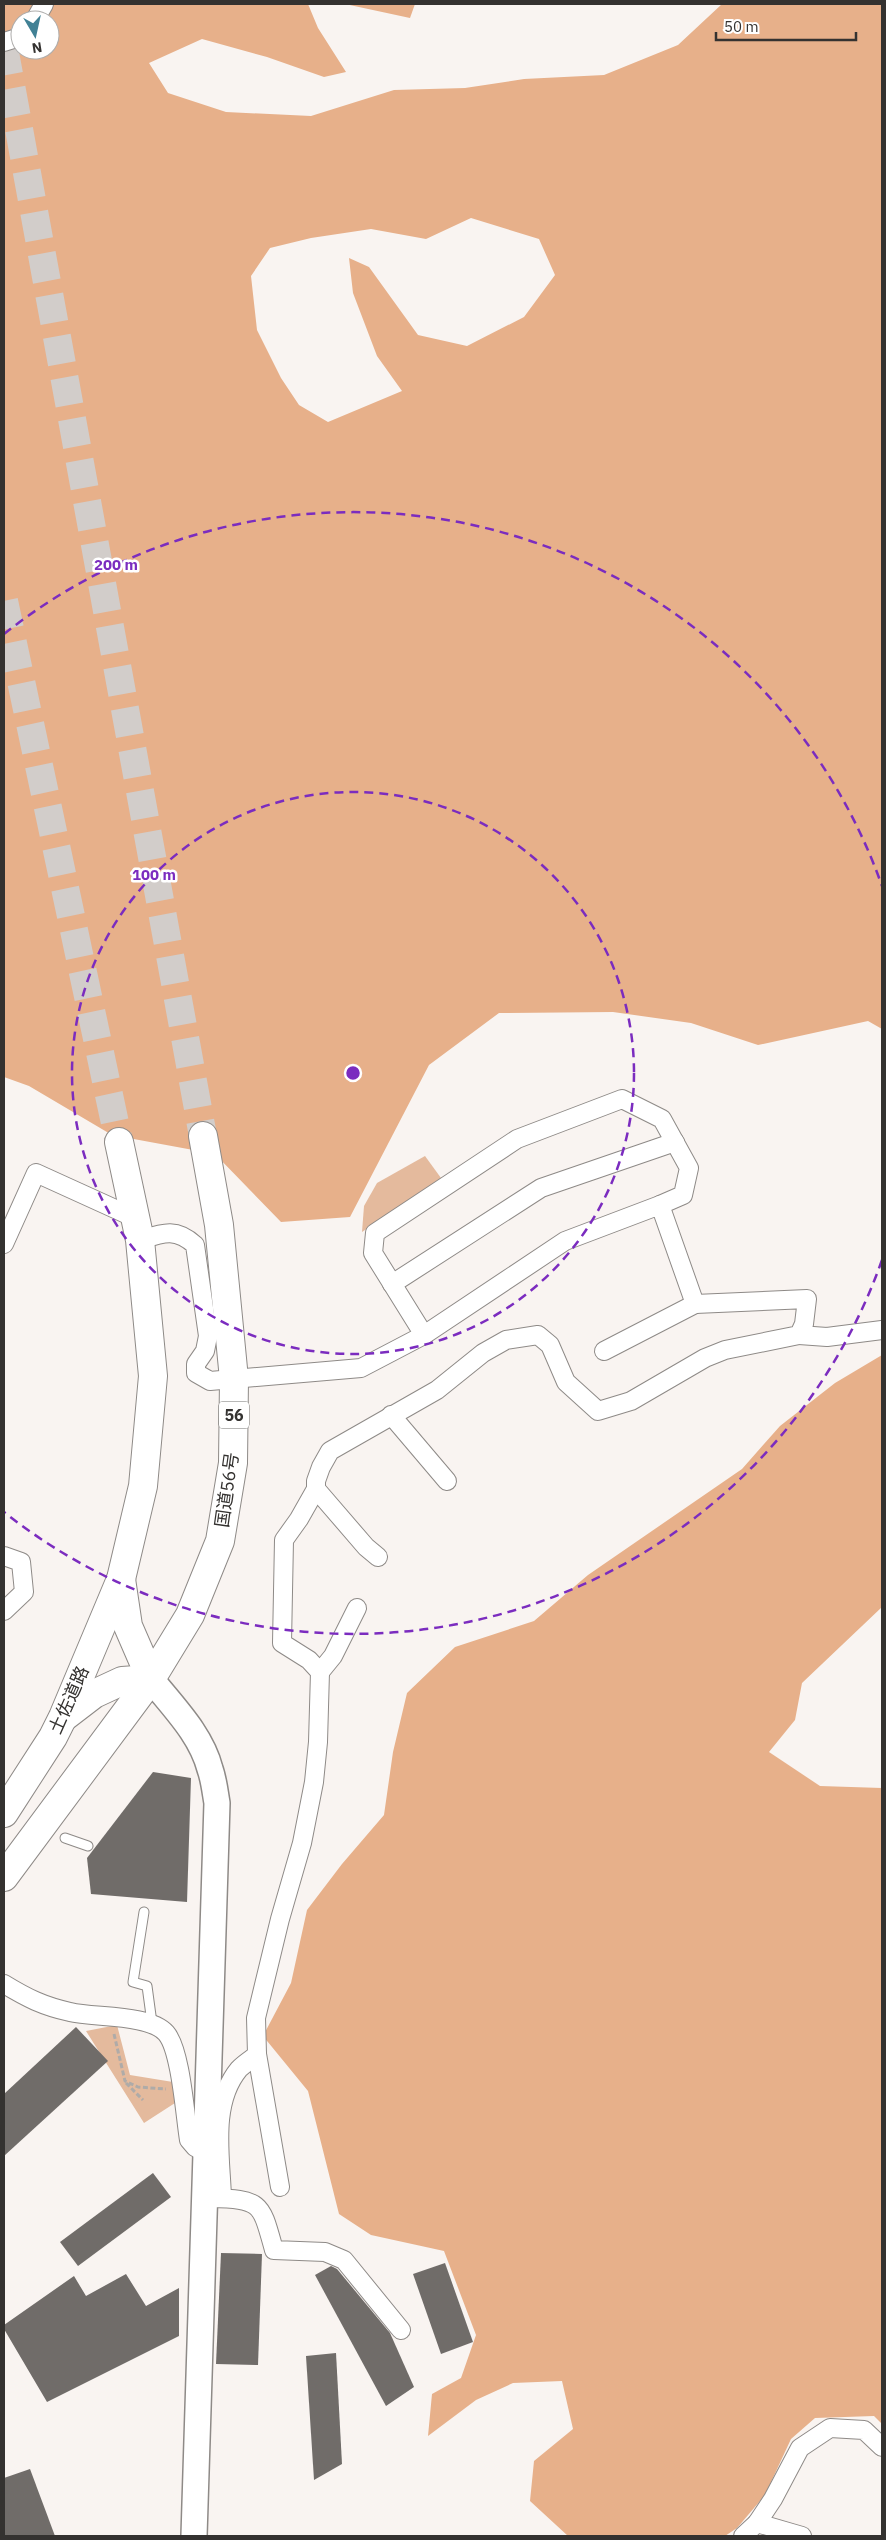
<svg xmlns="http://www.w3.org/2000/svg" width="886" height="2540" font-family="'IBM Plex Sans','Noto Sans JP',sans-serif">
<style>
.green{fill:#e4ba9d}
.forest{fill:#e7b08a;fill-rule:evenodd}
.building{fill:#706c69}
.lines{fill:none;stroke-linecap:round;stroke-linejoin:round}
.highway-tunnel{stroke:#d2cdca;stroke-width:28;stroke-dasharray:28 14;stroke-linecap:butt}
.lane-casing{stroke:#8e8a87;stroke-width:11}
.street-casing{stroke:#8e8a87;stroke-width:20}
.secondary-casing{stroke:#8e8a87;stroke-width:28}
.highway-casing{stroke:#8e8a87;stroke-width:30}
.path{stroke:#afaba8;stroke-width:3;stroke-dasharray:5 2.5;stroke-linecap:butt}
.lane{stroke:#fff;stroke-width:9}
.street{stroke:#fff;stroke-width:18}
.secondary{stroke:#fff;stroke-width:25}
.highway{stroke:#fff;stroke-width:28}
.ring{fill:none;stroke:#7b2cbf;stroke-width:2.5;stroke-dasharray:9 6}
.labels{text-anchor:middle;stroke-width:5;stroke-linejoin:round;paint-order:stroke}
.shield{fill:#fff;stroke:#71706e;stroke-width:1}
.shield-label{font-size:16px;font-weight:bold;fill:#343230}
.street-label{font-size:18px;fill:#343230;stroke:#fff}
.centre{fill:#7b2cbf;stroke:#fff;stroke-width:2.5}
.ring-label{font-size:15px;text-anchor:middle;font-weight:bold;fill:#7b2cbf;stroke:#fff;stroke-width:5;stroke-linejoin:round;paint-order:stroke}
</style>
<rect width="100%" height="100%" fill="#f9f4f1"/>
<g class="green">
<path d="M 425,1156 L 441,1178 L 362,1232 L 364,1206 L 377,1183 Z"/>
<path d="M 117,2025 L 130,2075 L 173,2082 L 175,2103 L 144,2123 L 86,2031 Z"/>
</g>
<g class="forest">
<path d="M 4,4 L 308,4 L 318,28 L 346,72 L 324,77 L 267,57 L 202,39 L 149,63 L 168,93 L 226,112 L 311,116 L 394,90 L 465,88 L 524,79 L 604,75 L 678,45 L 722,4 L 882,4 L 882,1029 L 868,1021 L 758,1045 L 691,1023 L 613,1012 L 499,1013 L 429,1065 L 350,1217 L 281,1222 L 215,1154 L 112,1135 L 29,1086 L 4,1077 ZM 20,20 L 50,20 L 50,50 L 20,50 ZM 471,218 L 539,239 L 555,275 L 524,317 L 467,346 L 418,335 L 369,267 L 349,258 L 353,293 L 377,356 L 402,391 L 328,422 L 299,405 L 281,378 L 257,330 L 251,276 L 270,248 L 311,238 L 371,229 L 426,239 Z"/>
<path d="M 345,4 L 415,4 L 410,18 Z"/>
<path d="M 882,1355 L 882,1607 L 802,1683 L 795,1720 L 769,1752 L 820,1786 L 882,1788 L 882,2424 L 874,2416 L 815,2418 L 791,2439 L 765,2495 L 737,2528 L 725,2536 L 568,2536 L 530,2501 L 534,2461 L 573,2429 L 562,2381 L 513,2383 L 476,2400 L 428,2436 L 432,2394 L 461,2378 L 476,2335 L 444,2251 L 371,2235 L 339,2214 L 308,2091 L 263,2036 L 291,1983 L 307,1910 L 342,1864 L 384,1815 L 393,1752 L 407,1693 L 455,1647 L 534,1621 L 588,1575 L 742,1469 L 780,1426 L 835,1383 Z"/>
</g>
<g class="building">
<path d="M 153,1772 L 191,1778 L 187,1902 L 91,1894 L 87,1858 Z"/>
<path d="M 76,2027 L 108,2061 L 4,2156 L 4,2094 Z"/>
<path d="M 153,2173 L 171,2197 L 78,2266 L 60,2242 Z"/>
<path d="M 221,2253 L 262,2254 L 258,2365 L 216,2364 Z"/>
<path d="M 445,2263 L 473,2342 L 441,2354 L 413,2274 Z"/>
<path d="M 331,2266 L 337,2269 L 390,2333 L 414,2387 L 386,2406 L 315,2275 Z"/>
<path d="M 126,2274 L 146,2306 L 179,2288 L 179,2336 L 47,2402 L 4,2329 L 4,2325 L 74,2276 L 86,2296 Z"/>
<path d="M 336,2353 L 342,2464 L 314,2480 L 306,2356 Z"/>
<path d="M 30,2469 L 55,2536 L 4,2536 L 4,2478 Z"/>
</g>
<g class="lines">
<g class="highway-tunnel">
<path d="M 4,47 L 203,1136"/>
<path d="M 4,601 L 119,1142"/>
</g>
<g class="lane-casing">
<g id="lane">
<path d="M 65,1838 L 88,1846"/>
<path d="M 144,1912 L 133,1982 L 147,1986 L 152,2023"/>
</g>
</g>
<g class="street-casing">
<g id="street">
<path d="M 35,20 L 44,4"/>
<path d="M 4,42 L 20,37"/>
<path d="M 140,1240 C 162,1233 176,1227 195,1245 L 208,1336 L 205,1351 L 196,1364 L 196,1373 L 210,1381 L 361,1368 L 424,1335 L 565,1241 L 660,1205 L 695,1304 L 807,1299 L 804,1324 L 799,1335 L 725,1350 L 705,1358 L 631,1401 L 598,1411 L 566,1382 L 550,1345 L 538,1335 L 506,1340 L 483,1353 L 437,1390 L 330,1451 L 321,1467 L 316,1481 L 316,1489 L 299,1519 L 284,1540 L 282,1643 L 309,1660 L 320,1672 L 318,1742 L 314,1782 L 302,1843 L 280,1919 L 256,2018 L 257,2054 C 252,2059 244,2064 239,2069 C 210,2104 221,2158 222,2198"/>
<path d="M 4,1244 L 36,1173 L 135,1218"/>
<path d="M 392,1284 L 541,1188 L 675,1142"/>
<path d="M 424,1335 L 373,1253 L 375,1233 L 517,1139 L 622,1099 L 662,1119 L 689,1168 L 683,1195 L 660,1205"/>
<path d="M 799,1335 L 827,1337 L 882,1330"/>
<path d="M 604,1351 L 695,1304"/>
<path d="M 391,1415 L 447,1481"/>
<path d="M 316,1489 L 366,1547 L 378,1557"/>
<path d="M 4,1556 L 21,1562 L 24,1592 L 4,1611"/>
<path d="M 320,1672 L 333,1656 L 357,1608"/>
<path d="M 4,1984 C 27,1998 43,2006 70,2012 C 94,2018 149,2014 166,2033 C 181,2050 185,2116 189,2140 L 195,2147 L 206,2153"/>
<path d="M 257,2054 L 280,2187"/>
<path d="M 210,2198 C 262,2199 261,2203 274,2250 L 325,2252 L 344,2260 L 401,2330"/>
<path d="M 757,2523 L 802,2536"/>
<path d="M 743,2536 L 757,2523 L 773,2499 L 800,2448 L 830,2428 L 864,2430 L 882,2447"/>
</g>
</g>
<g class="secondary-casing">
<path id="secondary" d="M 151,1679 C 173,1707 201,1734 210,1769 C 214,1780 215,1792 217,1803 L 194,2536"/>
</g>
<g class="highway-casing">
<g id="highway">
<path d="M 121,1579 L 128,1626 L 151,1679"/>
<path d="M 64,1717 L 94,1694 L 122,1681 L 151,1679"/>
<path d="M 4,1813 L 53,1737 L 63,1717 L 121,1579 L 143,1486 L 153,1376 L 140,1240 L 119,1142"/>
<path d="M 4,1877 L 151,1679 L 190,1615 L 220,1541 L 233,1463 L 234,1379 L 219,1225 L 203,1136"/>
</g>
</g>
<g class="path">
<path d="M 114,2034 L 125,2081 L 138,2087 L 166,2089"/>
<path d="M 126,2083 L 143,2100"/>
</g>
<use href="#lane" class="lane"/>
<use href="#street" class="street"/>
<use href="#secondary" class="secondary"/>
<use href="#highway" class="highway"/>
</g>
<g class="ring">
<circle cx="353" cy="1073" r="281"/>
<path d="M882 1260A561 561 0 0 1 4 1512M4 634A561 561 0 0 1 882 886"/>
</g>
<g class="labels">
<rect class="shield" x="219" y="1401.5" width="30" height="27" rx="4"/>
<g class="shield-label">
<text x="234" y="1421">56</text>
</g>
<g class="street-label">
<text transform="translate(227 1490) rotate(-82)" y="6">国道56号</text>
<text transform="translate(69 1700) rotate(-66)" y="6">土佐道路</text>
</g>
</g>
<circle cx="353" cy="1073" r="8" class="centre"/>
<g class="ring-label">
<text x="116" y="570">200 m</text>
<text x="154" y="880">100 m</text>
</g>
<rect width="886" height="2540" fill="none" stroke="#343230" stroke-width="10"/>
<g transform="translate(35 35) rotate(171)"><circle r="24" fill="#ffffff" stroke="#aeadac"/>
<path d="M0-4L9 19L0 12L-9 19Z" fill="#418195"/>
<text y="-8" font-size="14" font-weight="bold" text-anchor="middle" fill="#343230">N</text>
</g>
<path d="M716 32v8h140v-8" fill="none" stroke="#343230" stroke-width="2.5"/>
<text x="724" y="32" font-size="15" fill="#343230" stroke="#ffffff" stroke-width="4" paint-order="stroke">50 m</text>
</svg>
